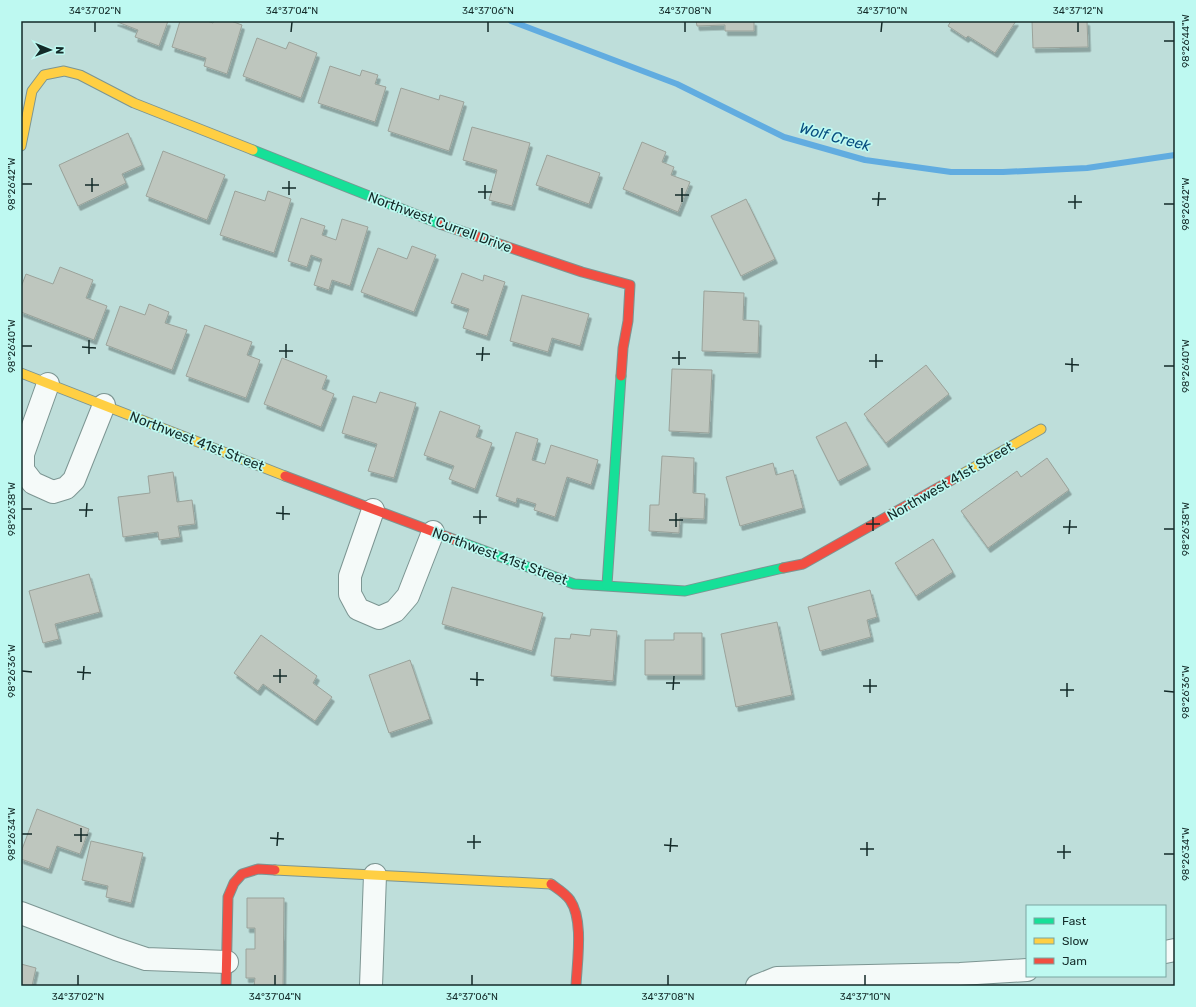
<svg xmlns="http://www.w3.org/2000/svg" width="1196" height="1007" font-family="Rubik,sans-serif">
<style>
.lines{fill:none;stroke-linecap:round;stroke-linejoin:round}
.stream{stroke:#61ace0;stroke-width:6}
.building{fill:#bec6be;stroke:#9aa29a;filter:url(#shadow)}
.street-casing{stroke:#7c9592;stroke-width:24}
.fast-casing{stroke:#7c9592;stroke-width:11}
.slow-casing{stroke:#7c9592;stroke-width:11}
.jam-casing{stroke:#7c9592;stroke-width:11}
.street{stroke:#f5faf9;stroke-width:22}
.fast{stroke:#16e098;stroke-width:9}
.slow{stroke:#ffcf43;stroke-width:9}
.jam{stroke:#f24e42;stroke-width:9}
.ticks{fill:none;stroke:#132a28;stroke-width:1.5}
.labels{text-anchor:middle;stroke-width:3.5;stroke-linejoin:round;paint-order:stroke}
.street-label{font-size:14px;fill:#132a28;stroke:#bef9f1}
.water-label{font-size:15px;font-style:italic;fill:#074d7f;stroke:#bef9f1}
.neatline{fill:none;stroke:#132a28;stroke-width:1.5}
.ticks-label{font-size:10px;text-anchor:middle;fill:#132a28}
</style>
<defs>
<filter id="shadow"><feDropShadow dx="2.5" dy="4.5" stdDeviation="0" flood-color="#0004"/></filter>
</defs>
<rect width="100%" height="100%" fill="#bededa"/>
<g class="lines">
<path class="stream" d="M 511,21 L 677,84 L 784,137 L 865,160 L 951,172 L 1003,172 L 1087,168 L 1175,155"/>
</g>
<g class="building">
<path d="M 115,21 L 168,21 L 159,46 L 135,37 L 138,30 Z"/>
<path d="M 180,21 L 207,21 L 213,23 L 214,21 L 231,21 L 242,25 L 227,74 L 204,66 L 206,58 L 172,47 Z"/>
<path d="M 696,21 L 754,21 L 754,31 L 725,31 L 725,25 L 697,26 Z"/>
<path d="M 951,21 L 1016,21 L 995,53 L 968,36 L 966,38 L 948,26 Z"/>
<path d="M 1032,21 L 1087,21 L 1088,47 L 1033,48 Z"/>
<path d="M 257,38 L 286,49 L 289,42 L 317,53 L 301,98 L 243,76 Z"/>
<path d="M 330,66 L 360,76 L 362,70 L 378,75 L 375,84 L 386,87 L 375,122 L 318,103 Z"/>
<path d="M 401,88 L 439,100 L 440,95 L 464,102 L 449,151 L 388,131 Z"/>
<path d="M 472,127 L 530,143 L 512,206 L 489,200 L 497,170 L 463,160 Z"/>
<path d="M 128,133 L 142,165 L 122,174 L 126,183 L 78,206 L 59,165 Z"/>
<path d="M 642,142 L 666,152 L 662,162 L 674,167 L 671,175 L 690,182 L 678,212 L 623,189 Z"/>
<path d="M 163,151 L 225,175 L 207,220 L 146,196 Z"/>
<path d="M 547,155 L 600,173 L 589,204 L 536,185 Z"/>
<path d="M 235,191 L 265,201 L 268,191 L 291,199 L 274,253 L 220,235 Z"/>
<path d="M 746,199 L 775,259 L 741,276 L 711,216 Z"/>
<path d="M 301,218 L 325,226 L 322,235 L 336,240 L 342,219 L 368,227 L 350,286 L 332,280 L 329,290 L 314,285 L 322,259 L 311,255 L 307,267 L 288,261 Z"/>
<path d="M 412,246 L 436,255 L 414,312 L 361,292 L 378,248 L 407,259 Z"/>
<path d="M 60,267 L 93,280 L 86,298 L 107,306 L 94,340 L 21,312 L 21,287 L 26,274 L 53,284 Z"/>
<path d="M 462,273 L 483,281 L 484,275 L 505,282 L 487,336 L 463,328 L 469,309 L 451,303 Z"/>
<path d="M 704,291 L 744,293 L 743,320 L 759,321 L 758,353 L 702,351 Z"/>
<path d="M 522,295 L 589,314 L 580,346 L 552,338 L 548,352 L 510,341 Z"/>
<path d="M 149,304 L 169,312 L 165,323 L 187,330 L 172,370 L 106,345 L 120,306 L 145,315 Z"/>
<path d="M 205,325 L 252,342 L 247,355 L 260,360 L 246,398 L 186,376 Z"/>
<path d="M 282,358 L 327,376 L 322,389 L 334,394 L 321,427 L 264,404 Z"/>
<path d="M 926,365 L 949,394 L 886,443 L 864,414 Z"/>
<path d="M 672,369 L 712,370 L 709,433 L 669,431 Z"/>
<path d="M 380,392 L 416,403 L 394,478 L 368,471 L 377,444 L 342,433 L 353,396 L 376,403 Z"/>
<path d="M 440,411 L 480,426 L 476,437 L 492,443 L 475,489 L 449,479 L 454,466 L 424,455 Z"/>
<path d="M 846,422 L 868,465 L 838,481 L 816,437 Z"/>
<path d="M 516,432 L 538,439 L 532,460 L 545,464 L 551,445 L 598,460 L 591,485 L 567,477 L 555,517 L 534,510 L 536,504 L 517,498 L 516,503 L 496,496 Z"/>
<path d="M 662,456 L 694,458 L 693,493 L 705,494 L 704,519 L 680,518 L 679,533 L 649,531 L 650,505 L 659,505 Z"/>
<path d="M 1047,458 L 1069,490 L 988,548 L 961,511 L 1017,471 L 1021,477 Z"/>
<path d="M 773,463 L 776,475 L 793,470 L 803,508 L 740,526 L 726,477 Z"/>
<path d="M 173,472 L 177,502 L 192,500 L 195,524 L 178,526 L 180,537 L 159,540 L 158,532 L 123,537 L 118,497 L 150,493 L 148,476 Z"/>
<path d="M 933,539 L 953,572 L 916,596 L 895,563 Z"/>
<path d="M 89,574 L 100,612 L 55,624 L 59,639 L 43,643 L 29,591 Z"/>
<path d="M 452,587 L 543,613 L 532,651 L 442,624 Z"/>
<path d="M 870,590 L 877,617 L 867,620 L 871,637 L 820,651 L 808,607 Z"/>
<path d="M 777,622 L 792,695 L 736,707 L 721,634 Z"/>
<path d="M 591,629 L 617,631 L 613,681 L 551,676 L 555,638 L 570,639 L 571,634 L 590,636 Z"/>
<path d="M 674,633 L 702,633 L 702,675 L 645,675 L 645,640 L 674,640 Z"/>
<path d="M 261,635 L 317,676 L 313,683 L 332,697 L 315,721 L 263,684 L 258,691 L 234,673 Z"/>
<path d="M 410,660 L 430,719 L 389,733 L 369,675 Z"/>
<path d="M 37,809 L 89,829 L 80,854 L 57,846 L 49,869 L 21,859 L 21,852 Z"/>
<path d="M 91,841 L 143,853 L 131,903 L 106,897 L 108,886 L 82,880 Z"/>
<path d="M 247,898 L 284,898 L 283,986 L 254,986 L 255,978 L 246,978 L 246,949 L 255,949 L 255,928 L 247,928 Z"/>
<path d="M 21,964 L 36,968 L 32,986 L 21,986 Z"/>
</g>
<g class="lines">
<g class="street-casing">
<g id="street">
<path d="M 48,384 L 23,454 L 23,470 L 33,483 L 53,492 L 66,488 L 74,480 L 104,405"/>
<path d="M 373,510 L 350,576 L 350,594 L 358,609 L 379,618 L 395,611 L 408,596 L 433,532"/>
<path d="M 21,913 L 116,949 L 146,959 L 227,962"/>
<path d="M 1165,952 L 1175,950"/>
<path d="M 371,986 L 375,875"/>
<path d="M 757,986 L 777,978 L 960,974 L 1027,970"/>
</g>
</g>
<g class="fast-casing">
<g id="fast">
<path d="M 253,150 L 440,224"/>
<path d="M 458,541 L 574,584 L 685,591 L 783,568"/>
<path d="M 607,585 L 621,376"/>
</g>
</g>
<g class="slow-casing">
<g id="slow">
<path d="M 21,146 L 32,91 L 44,75 L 64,71 L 80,75 L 134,103 L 253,150"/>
<path d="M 21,373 L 285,476"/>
<path d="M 957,477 L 1041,429"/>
<path d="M 275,870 L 551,884"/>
</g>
</g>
<g class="jam-casing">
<g id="jam">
<path d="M 440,224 L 582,272 L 630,285 L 628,321 L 623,348 L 621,376"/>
<path d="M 285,476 L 458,541"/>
<path d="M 783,568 L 803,564 L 957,477"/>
<path d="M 551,884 C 558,889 565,893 570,900 C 584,920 577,962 576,986"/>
<path d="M 226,986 L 228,897 L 234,883 L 242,874 L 258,869 L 275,870"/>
</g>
</g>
<use href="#street" class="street"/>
<use href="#fast" class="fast"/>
<use href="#slow" class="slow"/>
<use href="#jam" class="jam"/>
</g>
<path class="ticks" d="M 95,32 L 95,22M 291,32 L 292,22M 488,32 L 488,22M 685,32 L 685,22M 881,32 L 882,22M 1078,32 L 1078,22M 1164,41 L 1174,41M 22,184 L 32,184M 85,185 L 99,185M 282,188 L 296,188M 92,192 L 92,178M 478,192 L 492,192M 289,195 L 289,181M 675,195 L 689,195M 485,199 L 485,185M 872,199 L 886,199M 682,202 L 682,188M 1068,202 L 1082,202M 1164,204 L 1174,204M 878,206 L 879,192M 1075,209 L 1075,195M 22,346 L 32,346M 82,347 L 96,348M 279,351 L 293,351M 89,354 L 89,340M 476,354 L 490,354M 286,358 L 286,344M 672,358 L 686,358M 482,361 L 483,347M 869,361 L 883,361M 1065,364 L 1079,365M 679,365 L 679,351M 1164,366 L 1174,366M 876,368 L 876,354M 1072,372 L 1072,358M 22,509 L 32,509M 79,510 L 93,510M 276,513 L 290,514M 86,517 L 87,503M 473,517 L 487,517M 283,520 L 283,506M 669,520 L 683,520M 480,524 L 480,510M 866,524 L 880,524M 676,527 L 676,513M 1063,527 L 1077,527M 1164,529 L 1174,529M 873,531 L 873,517M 1069,534 L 1070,520M 22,671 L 32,672M 77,672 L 91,673M 273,676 L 287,676M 470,679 L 484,680M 83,680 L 84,666M 280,683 L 280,669M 666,683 L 680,683M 477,686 L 477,672M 863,686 L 877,686M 673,690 L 674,676M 1060,690 L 1074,690M 1164,691 L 1174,692M 870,693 L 870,679M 1067,697 L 1067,683M 22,834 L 32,834M 74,835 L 88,835M 270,838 L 284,839M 81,842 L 81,828M 467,842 L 481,842M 664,845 L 678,846M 277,846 L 278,832M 474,849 L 474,835M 860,849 L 874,849M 670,852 L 671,838M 1057,852 L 1071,852M 1164,854 L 1174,854M 867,856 L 867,842M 1064,859 L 1064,845M 78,985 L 78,975M 275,985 L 275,975M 472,985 L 472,975M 668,985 L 668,975M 865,985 L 865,975"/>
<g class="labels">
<g class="street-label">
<text transform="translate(440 222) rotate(20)" y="5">Northwest Currell Drive</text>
<text transform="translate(197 441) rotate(21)" y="5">Northwest 41st Street</text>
<text transform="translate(950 481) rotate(-30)" y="5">Northwest 41st Street</text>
<text transform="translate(500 556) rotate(20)" y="5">Northwest 41st Street</text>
</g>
<g class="water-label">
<text transform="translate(835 137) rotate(15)" y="5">Wolf Creek</text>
</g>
</g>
<rect width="1196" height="1007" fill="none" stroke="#bef9f1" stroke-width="44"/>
<rect x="1026" y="905" width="140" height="72" fill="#bef9f1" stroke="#7aa6a1"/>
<rect x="1034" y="918" width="20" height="6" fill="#16e098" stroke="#7aa6a1"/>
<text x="1062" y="925" font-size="12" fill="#132a28">Fast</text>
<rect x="1034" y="938" width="20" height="6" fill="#ffcf43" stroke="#7aa6a1"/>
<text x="1062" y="945" font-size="12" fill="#132a28">Slow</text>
<rect x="1034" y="958" width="20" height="6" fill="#f24e42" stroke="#7aa6a1"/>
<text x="1062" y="965" font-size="12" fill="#132a28">Jam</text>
<g transform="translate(50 50) rotate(91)" stroke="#bef9f1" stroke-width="3" paint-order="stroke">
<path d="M0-3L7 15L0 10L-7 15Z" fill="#132a28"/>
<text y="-6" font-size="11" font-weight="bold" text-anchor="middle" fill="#132a28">N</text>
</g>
<rect x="22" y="22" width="1152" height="963" class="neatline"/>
<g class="ticks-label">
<text x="95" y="14">34°37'02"N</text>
<text x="292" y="14">34°37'04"N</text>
<text x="488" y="14">34°37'06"N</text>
<text x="685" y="14">34°37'08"N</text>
<text x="882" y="14">34°37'10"N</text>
<text x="1078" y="14">34°37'12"N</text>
<text transform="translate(1185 41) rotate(-90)" y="4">98°26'44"W</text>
<text transform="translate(11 184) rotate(-90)" y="4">98°26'42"W</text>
<text transform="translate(1185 204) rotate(-90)" y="4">98°26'42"W</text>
<text transform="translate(11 346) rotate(-90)" y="4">98°26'40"W</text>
<text transform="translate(1185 366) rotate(-90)" y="4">98°26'40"W</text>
<text transform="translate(11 509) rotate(-90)" y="4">98°26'38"W</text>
<text transform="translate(1185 529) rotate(-90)" y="4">98°26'38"W</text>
<text transform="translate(11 671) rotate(-90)" y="4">98°26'36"W</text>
<text transform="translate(1185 692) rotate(-90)" y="4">98°26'36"W</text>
<text transform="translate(11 834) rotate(-90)" y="4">98°26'34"W</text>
<text transform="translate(1185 854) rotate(-90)" y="4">98°26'34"W</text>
<text x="78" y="1000">34°37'02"N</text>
<text x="275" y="1000">34°37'04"N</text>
<text x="472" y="1000">34°37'06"N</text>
<text x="668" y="1000">34°37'08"N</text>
<text x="865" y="1000">34°37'10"N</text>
</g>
</svg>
